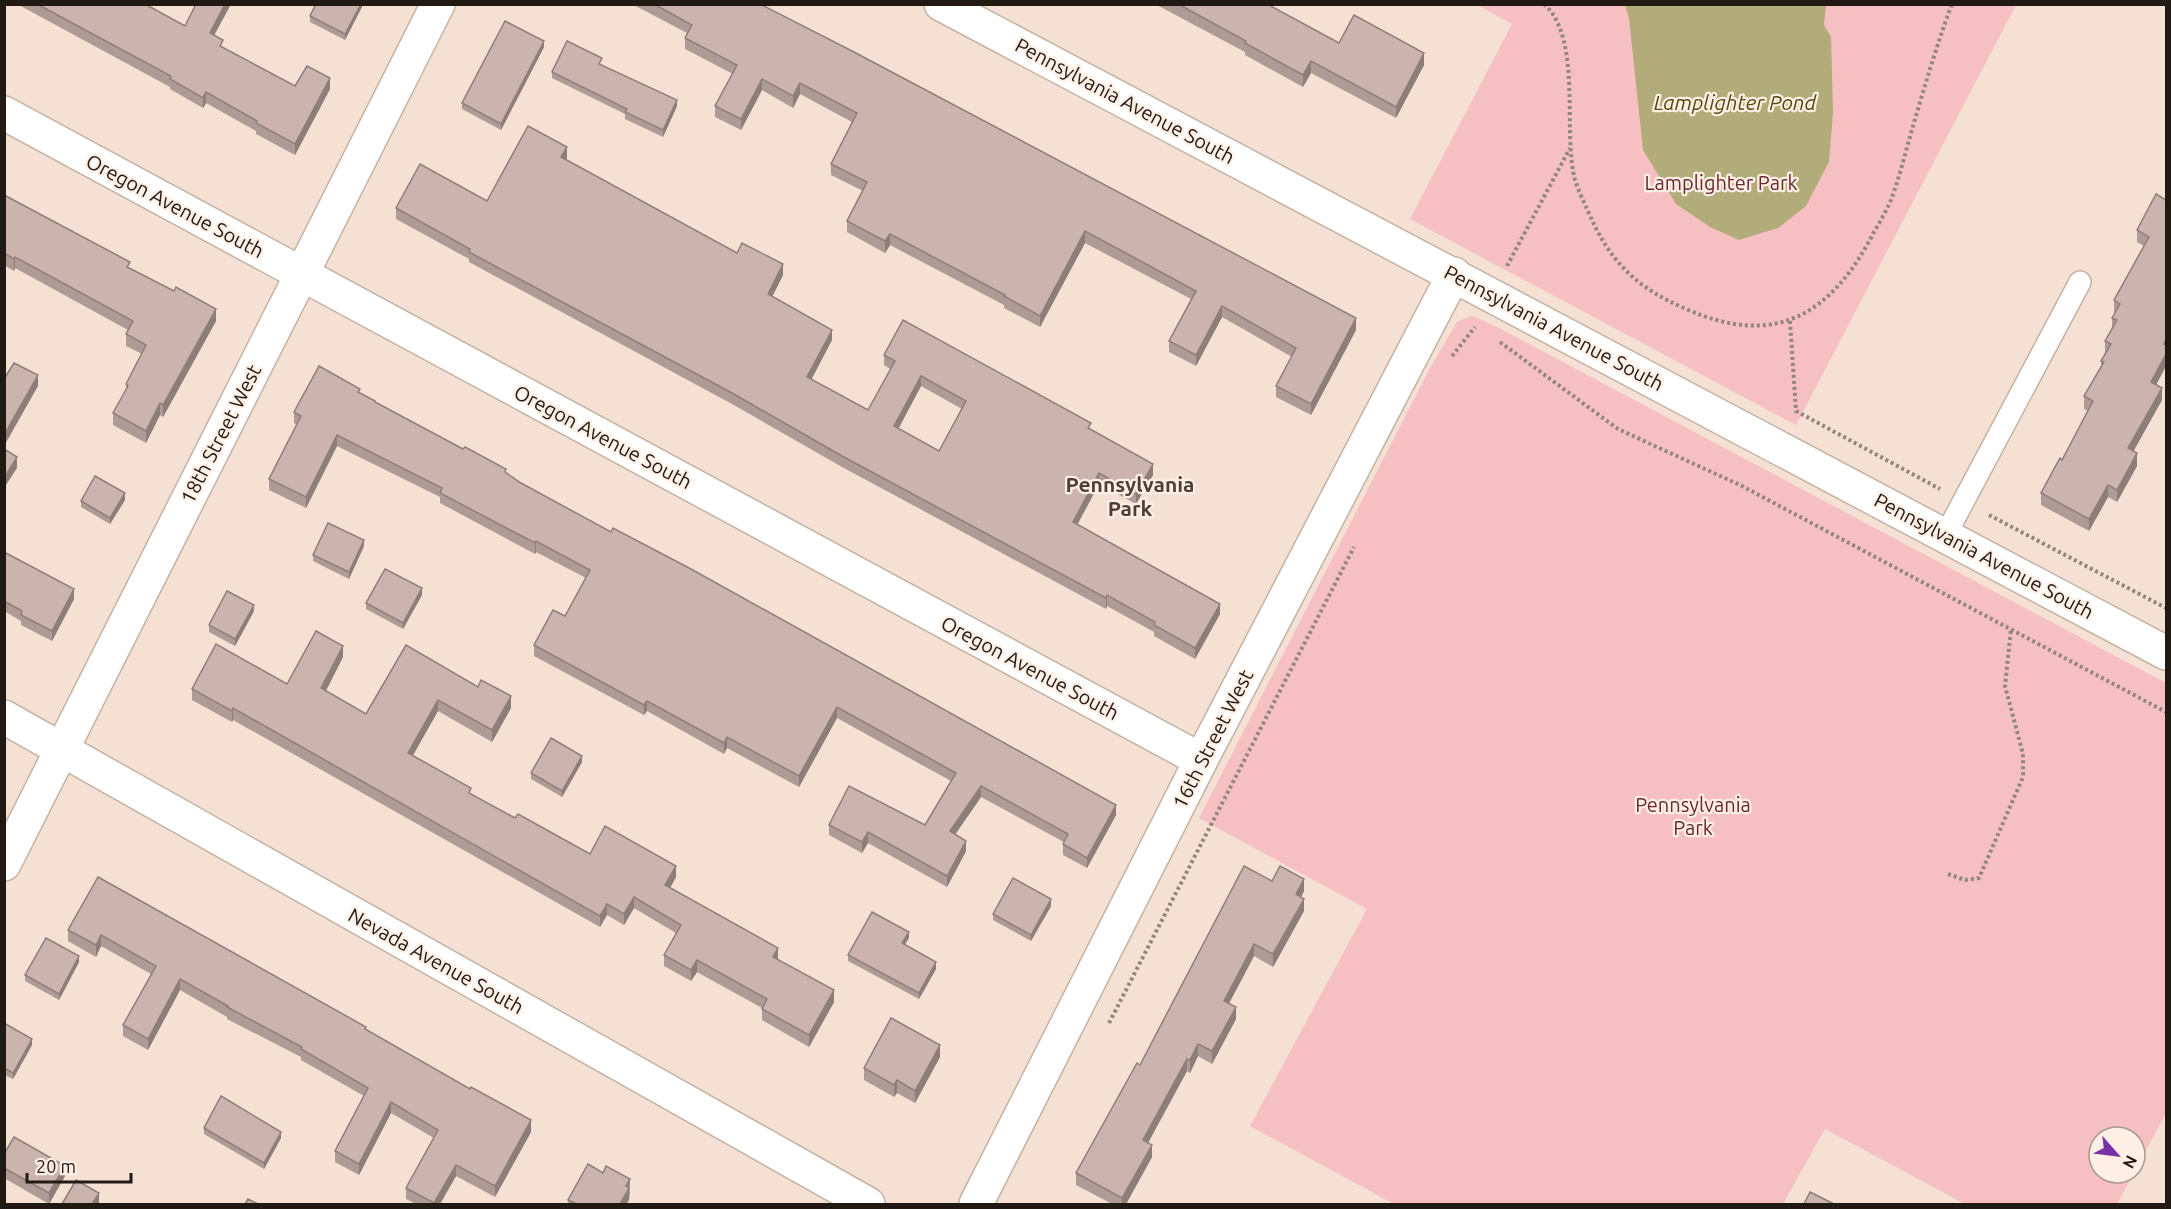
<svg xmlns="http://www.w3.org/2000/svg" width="2171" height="1209" font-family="Ubuntu,sans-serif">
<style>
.green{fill:#f6bfc1}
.water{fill:#b1ac7a}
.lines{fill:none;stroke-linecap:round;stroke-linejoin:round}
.service-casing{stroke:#c4b2a4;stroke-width:24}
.minor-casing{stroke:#c4b2a4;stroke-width:36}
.path{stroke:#94867c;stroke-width:4;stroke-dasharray:3 3;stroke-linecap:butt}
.service{stroke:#fff;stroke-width:21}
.minor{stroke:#fff;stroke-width:33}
.wall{fill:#af9b96;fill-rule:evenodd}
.shaded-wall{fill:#8e7e7a}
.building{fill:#cbb4ae;stroke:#8e7e7a;stroke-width:1.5;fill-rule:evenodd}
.labels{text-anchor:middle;stroke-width:4.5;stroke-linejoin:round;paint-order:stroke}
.street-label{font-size:20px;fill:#201914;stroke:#ffefe4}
.park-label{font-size:20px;fill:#6b2730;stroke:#ffefe4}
.water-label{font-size:21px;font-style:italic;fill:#534c0f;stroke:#ffefe4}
.neighbourhood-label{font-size:21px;font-weight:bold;fill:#4e3f34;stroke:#ffefe4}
</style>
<rect width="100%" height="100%" fill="#f4e1d3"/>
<g class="green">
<path d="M 1477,5 L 2016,5 L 1796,425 L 1410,219 L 1512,24 Z"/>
<path d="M 1471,316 L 1478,318 L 1503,330 L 2166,683 L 2166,1113 L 2135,1171 L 2135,1137 L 2099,1137 L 2099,1173 L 2134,1173 L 2117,1204 L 1965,1204 L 1825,1129 L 1783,1204 L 1394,1204 L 1250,1126 L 1367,909 L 1199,818 L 1430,368 L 1457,322 Z"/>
</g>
<path class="water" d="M 1625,5 L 1826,5 L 1824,25 L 1831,37 L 1833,113 L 1829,162 L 1806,206 L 1778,228 L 1739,240 L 1710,227 L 1676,204 L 1643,150 L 1629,18 Z"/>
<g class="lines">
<g class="service-casing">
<path id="service" d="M 1945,536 L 2080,282"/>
</g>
<g class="minor-casing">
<g id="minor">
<path d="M 941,4 L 2166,653"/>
<path d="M 4,113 L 1201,760"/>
<path d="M 4,717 L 868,1204"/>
<path d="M 4,864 L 438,4"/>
<path d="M 976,1204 L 1201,760 L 1454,274"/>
</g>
</g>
<g class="path">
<path d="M 1544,4 C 1583,39 1562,132 1575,180 C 1578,190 1583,200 1587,209 C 1609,261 1635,287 1686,309 C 1776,349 1832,314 1874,232 C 1880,222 1886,211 1891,200 C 1900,176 1906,150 1913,126 C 1925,85 1937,44 1952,4"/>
<path d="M 1507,266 L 1570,148"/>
<path d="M 1790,321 L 1796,411 L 1940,489"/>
<path d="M 1500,342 L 1618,429 L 1742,486 L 2166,712"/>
<path d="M 1452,356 L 1475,327"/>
<path d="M 1989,515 L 2166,608"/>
<path d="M 1948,874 L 1965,880 L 1979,878 L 2023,777 L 2023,754 L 2005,686 L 2011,629"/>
<path d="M 1109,1023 L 1354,547"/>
</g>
<use href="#service" class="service"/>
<use href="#minor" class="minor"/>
</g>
<g class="wall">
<path d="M 17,4 L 145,4 L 185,26 L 231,4 L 214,35 L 223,48 L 295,86 L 330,89 L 295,155 L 256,134 L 256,131 L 206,103 L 203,108 L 170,89 L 170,87 Z"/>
<path d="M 363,4 L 345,40 L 310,22 L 310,16 Z"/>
<path d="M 632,4 L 760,4 L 1356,330 L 1311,415 L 1276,397 L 1276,386 L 1292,357 L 1222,317 L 1196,366 L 1169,352 L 1169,341 L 1191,299 L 1085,243 L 1040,327 L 1004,308 L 1004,305 L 890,245 L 885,253 L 847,232 L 847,221 L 863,191 L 831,175 L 831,164 L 852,122 L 800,94 L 793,108 L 762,90 L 741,130 L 715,117 L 715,106 L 733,74 L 685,49 L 685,38 L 687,33 Z"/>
<path d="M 1155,4 L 1267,4 L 1339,43 L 1424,65 L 1396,118 L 1311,73 L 1303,87 L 1245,55 L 1245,52 Z"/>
<path d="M 544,47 L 501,130 L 462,109 L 462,103 Z"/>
<path d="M 602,65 L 677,106 L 663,137 L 625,119 L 625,114 L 552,78 L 552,72 Z"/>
<path d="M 567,158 L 566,159 L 737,253 L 783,275 L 772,297 L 832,340 L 811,379 L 868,410 L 890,369 L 884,365 L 884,355 L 1091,429 L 1153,475 L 1136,504 L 1099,484 L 1077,524 L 1220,614 L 1195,659 L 1154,636 L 1154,632 L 1107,606 L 1106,609 L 842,467 L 732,404 L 469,262 L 469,259 L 396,219 L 396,208 L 487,201 ZM 921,386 L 962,409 L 939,451 L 898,429 Z"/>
<path d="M 4,195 L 130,268 L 216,321 L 163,417 L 160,415 L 146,443 L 113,425 L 113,413 L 126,390 L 126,384 L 142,354 L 126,346 L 126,334 L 128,330 L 15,268 L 14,271 L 4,265 Z"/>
<path d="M 2166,200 L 2166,366 L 2156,385 L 2162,400 L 2133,451 L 2137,466 L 2117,502 L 2108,497 L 2089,531 L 2041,505 L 2041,493 L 2062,460 L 2088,411 L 2084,409 L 2084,396 L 2101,366 L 2101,361 L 2105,354 L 2105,341 L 2112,328 L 2112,318 L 2115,313 L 2114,313 L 2114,300 L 2144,246 L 2137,242 L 2137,230 Z"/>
<path d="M 360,393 L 375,403 L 506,473 L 521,483 L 1116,815 L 1087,868 L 1063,855 L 1063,844 L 1064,842 L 981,797 L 955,834 L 966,851 L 947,887 L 868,843 L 862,853 L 829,835 L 829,825 L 925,825 L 951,781 L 837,718 L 799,787 L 727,748 L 724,754 L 647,711 L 644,715 L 534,656 L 534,645 L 565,616 L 586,578 L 536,552 L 535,554 L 440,503 L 440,497 L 337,446 L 306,508 L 269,490 L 269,479 L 297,425 L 294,423 L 294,412 Z"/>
<path d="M 125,500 L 110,524 L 81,507 L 81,501 Z"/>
<path d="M 364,546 L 349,579 L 313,561 L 313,555 Z"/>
<path d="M 4,548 L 6,553 L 74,599 L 52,641 L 21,625 L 21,621 L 4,611 Z"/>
<path d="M 422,595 L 403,629 L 366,609 L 366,603 Z"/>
<path d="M 254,611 L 235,646 L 209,632 L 209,625 Z"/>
<path d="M 406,645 L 511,708 L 492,742 L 438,711 L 413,755 L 471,794 L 515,818 L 590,854 L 676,877 L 670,888 L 778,959 L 834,1002 L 809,1047 L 762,1020 L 762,1008 L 697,972 L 691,981 L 664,966 L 664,955 L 676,933 L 634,908 L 624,925 L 607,915 L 600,927 L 233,720 L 232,722 L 192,700 L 192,689 L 287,684 L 343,657 L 326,691 L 366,714 Z"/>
<path d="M 582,762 L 562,797 L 531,779 L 531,773 Z"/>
<path d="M 98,877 L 366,1029 L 531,1132 L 495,1197 L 456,1176 L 440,1204 L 416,1204 L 406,1199 L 406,1188 L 434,1138 L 391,1113 L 359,1175 L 335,1162 L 335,1151 L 364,1096 L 301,1060 L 301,1057 L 227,1019 L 227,1017 L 180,990 L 148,1050 L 123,1036 L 123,1025 L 151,974 L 101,946 L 96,957 L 68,941 L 68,930 Z"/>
<path d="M 1272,881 L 1304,891 L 1301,897 L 1304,911 L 1273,967 L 1254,956 L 1229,1003 L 1236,1019 L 1212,1064 L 1198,1056 L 1190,1073 L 1187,1071 L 1148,1143 L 1152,1157 L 1126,1204 L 1112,1204 L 1076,1185 L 1076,1173 L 1140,1065 Z"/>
<path d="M 1051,906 L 1031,941 L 993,920 L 993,914 Z"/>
<path d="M 909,938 L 905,944 L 936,969 L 919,999 L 848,961 L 848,955 Z"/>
<path d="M 79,962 L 59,1000 L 25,981 L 25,975 Z"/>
<path d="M 4,1023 L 32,1045 L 13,1079 L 4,1075 Z"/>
<path d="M 940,1057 L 915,1103 L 897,1093 L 894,1097 L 864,1080 L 864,1068 Z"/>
<path d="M 204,1128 L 281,1138 L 264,1169 L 204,1134 Z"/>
<path d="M 4,1154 L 65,1176 L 49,1204 L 4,1178 Z"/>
<path d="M 630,1191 L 629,1200 L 626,1204 L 568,1204 L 568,1200 Z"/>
</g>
<g class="shaded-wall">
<path d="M 225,4 L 231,4 L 210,43 L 210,33 Z"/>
<path d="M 361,4 L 363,5 L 345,40 L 345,34 Z"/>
<path d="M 544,41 L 544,47 L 501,130 L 501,124 Z"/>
<path d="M 1424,53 L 1424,65 L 1396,118 L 1396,107 Z"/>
<path d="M 1311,61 L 1311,73 L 1303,87 L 1303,75 Z"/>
<path d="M 330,78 L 330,89 L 295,155 L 295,144 Z"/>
<path d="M 762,79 L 762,90 L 741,130 L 741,119 Z"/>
<path d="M 800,83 L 800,94 L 793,108 L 793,96 Z"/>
<path d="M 206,92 L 206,103 L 203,108 L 203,98 Z"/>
<path d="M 677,100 L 677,106 L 663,137 L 663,130 Z"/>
<path d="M 567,147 L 567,158 L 561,167 L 561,157 Z"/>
<path d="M 1085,231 L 1085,243 L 1040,327 L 1040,316 Z"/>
<path d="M 890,234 L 890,245 L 885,253 L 885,241 Z"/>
<path d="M 15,257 L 15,268 L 14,271 L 14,259 Z"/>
<path d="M 783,264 L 783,275 L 768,305 L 768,294 Z"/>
<path d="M 1222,306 L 1222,317 L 1196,366 L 1196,355 Z"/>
<path d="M 216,309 L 216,321 L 163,417 L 163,405 Z"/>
<path d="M 1356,318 L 1356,330 L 1311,415 L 1311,404 Z"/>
<path d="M 832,330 L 832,340 L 807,388 L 807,377 Z"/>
<path d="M 2166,354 L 2166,366 L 2151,394 L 2151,382 Z"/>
<path d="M 38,375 L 38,386 L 4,446 L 4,435 Z"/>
<path d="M 921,376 L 921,386 L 894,437 L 894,426 Z"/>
<path d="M 2162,388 L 2162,400 L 2128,461 L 2128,448 Z"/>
<path d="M 160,403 L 160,415 L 146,443 L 146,431 Z"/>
<path d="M 337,435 L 337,446 L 306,508 L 306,497 Z"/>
<path d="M 2137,453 L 2137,466 L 2117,502 L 2117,490 Z"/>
<path d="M 17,457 L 17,468 L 4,488 L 4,478 Z"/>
<path d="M 1153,464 L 1153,475 L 1136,504 L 1136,494 Z"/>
<path d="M 1099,473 L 1099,484 L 1073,533 L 1073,522 Z"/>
<path d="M 2108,485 L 2108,497 L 2089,531 L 2089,519 Z"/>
<path d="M 125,493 L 125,500 L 110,524 L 110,518 Z"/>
<path d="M 364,540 L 364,546 L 349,579 L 349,572 Z"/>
<path d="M 536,541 L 536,552 L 535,554 L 535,543 Z"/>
<path d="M 422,588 L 422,595 L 403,629 L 403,623 Z"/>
<path d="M 74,589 L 74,599 L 52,641 L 52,631 Z"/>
<path d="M 1107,595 L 1107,606 L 1106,609 L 1106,598 Z"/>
<path d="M 1220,604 L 1220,614 L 1195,659 L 1195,648 Z"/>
<path d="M 254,605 L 254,611 L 235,646 L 235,639 Z"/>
<path d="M 343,646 L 343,657 L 321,700 L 321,688 Z"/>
<path d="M 511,696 L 511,708 L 492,742 L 492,730 Z"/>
<path d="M 438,700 L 438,711 L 408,764 L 408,753 Z"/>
<path d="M 647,701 L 647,711 L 644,715 L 644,705 Z"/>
<path d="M 837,707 L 837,718 L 799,787 L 799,776 Z"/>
<path d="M 233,708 L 233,720 L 232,722 L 232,711 Z"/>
<path d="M 727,737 L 727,748 L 724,754 L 724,743 Z"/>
<path d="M 582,756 L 582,762 L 562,797 L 562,791 Z"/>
<path d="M 981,786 L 981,797 L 950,842 L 950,831 Z"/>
<path d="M 1116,805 L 1116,815 L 1087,868 L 1087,858 Z"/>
<path d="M 868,832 L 868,843 L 862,853 L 862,842 Z"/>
<path d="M 966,841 L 966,851 L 947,887 L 947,876 Z"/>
<path d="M 676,866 L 676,877 L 665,897 L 665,885 Z"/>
<path d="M 1304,879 L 1304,891 L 1296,907 L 1296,894 Z"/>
<path d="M 634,897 L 634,908 L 624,925 L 624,914 Z"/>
<path d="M 1051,899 L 1051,906 L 1031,941 L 1031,935 Z"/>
<path d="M 1304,899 L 1304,911 L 1273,967 L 1273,954 Z"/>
<path d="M 607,904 L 607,915 L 600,927 L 600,916 Z"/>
<path d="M 909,932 L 909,938 L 902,949 L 902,943 Z"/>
<path d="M 101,935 L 101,946 L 96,957 L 96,945 Z"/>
<path d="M 1254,944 L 1254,956 L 1224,1013 L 1224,1001 Z"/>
<path d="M 778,948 L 778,959 L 773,957 Z"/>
<path d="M 79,956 L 79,962 L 59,1000 L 59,994 Z"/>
<path d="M 697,960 L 697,972 L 691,981 L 691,970 Z"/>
<path d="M 936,962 L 936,969 L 919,999 L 919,993 Z"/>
<path d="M 180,979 L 180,990 L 148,1050 L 148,1039 Z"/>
<path d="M 834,990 L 834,1002 L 809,1047 L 809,1035 Z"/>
<path d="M 1236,1007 L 1236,1019 L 1212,1064 L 1212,1051 Z"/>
<path d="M 32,1039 L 32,1045 L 13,1079 L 13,1073 Z"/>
<path d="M 1198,1044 L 1198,1056 L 1190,1073 L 1190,1060 Z"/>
<path d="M 940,1045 L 940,1057 L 915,1103 L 915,1091 Z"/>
<path d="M 1187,1059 L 1187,1071 L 1143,1152 L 1143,1140 Z"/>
<path d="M 897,1080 L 897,1093 L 894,1097 L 894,1085 Z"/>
<path d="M 391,1102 L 391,1113 L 359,1175 L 359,1164 Z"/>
<path d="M 531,1120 L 531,1132 L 495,1197 L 495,1186 Z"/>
<path d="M 281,1132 L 281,1138 L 264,1169 L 264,1163 Z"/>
<path d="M 1152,1145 L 1152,1157 L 1126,1204 L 1122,1204 L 1122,1198 Z"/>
<path d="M 456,1165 L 456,1176 L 440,1204 L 434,1204 Z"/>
<path d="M 65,1166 L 65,1176 L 49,1204 L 49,1193 Z"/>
<path d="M 630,1179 L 629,1200 L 626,1204 L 620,1204 L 626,1186 Z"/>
<path d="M 99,1193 L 99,1204 L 92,1204 Z"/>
</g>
<g class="building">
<path d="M 37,4 L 145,4 L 185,26 L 196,4 L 225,4 L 210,33 L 223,40 L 220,46 L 295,86 L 307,66 L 330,78 L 295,144 L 256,123 L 257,121 L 206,92 L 203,98 L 170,79 L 171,76 Z"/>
<path d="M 316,4 L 361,4 L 345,34 L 310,16 Z"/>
<path d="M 654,4 L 760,4 L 852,51 L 1356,318 L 1311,404 L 1276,386 L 1296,348 L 1222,306 L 1196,355 L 1169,341 L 1196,291 L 1085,231 L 1040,316 L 1004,296 L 1005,295 L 890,234 L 885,241 L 847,221 L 867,182 L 831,164 L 857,113 L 800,83 L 793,96 L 762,79 L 741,119 L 715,106 L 737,65 L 685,38 L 692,25 Z"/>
<path d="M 1178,4 L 1267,4 L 1339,43 L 1354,15 L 1424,53 L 1396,107 L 1311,61 L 1303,75 L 1245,43 L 1246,41 Z"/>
<path d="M 505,21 L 544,41 L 501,124 L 462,103 Z"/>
<path d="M 567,41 L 602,58 L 599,64 L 677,100 L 663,130 L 625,112 L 627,109 L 552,72 Z"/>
<path d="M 528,126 L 567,147 L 561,157 L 737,253 L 742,243 L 783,264 L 768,294 L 832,330 L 807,377 L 868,410 L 895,361 L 884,355 L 903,320 L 1091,423 L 1088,428 L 1153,464 L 1136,494 L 1099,473 L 1073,522 L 1220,604 L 1195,648 L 1154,625 L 1155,622 L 1107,595 L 1106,598 L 842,456 L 732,393 L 469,252 L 470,249 L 396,208 L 420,164 L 487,201 ZM 921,376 L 966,401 L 939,451 L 894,426 Z"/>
<path d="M 2156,194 L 2166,200 L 2166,339 L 2164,344 L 2166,346 L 2166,354 L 2151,382 L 2162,388 L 2128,448 L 2137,453 L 2117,490 L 2108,485 L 2089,519 L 2041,493 L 2060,458 L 2062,460 L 2093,401 L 2084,396 L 2104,362 L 2101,361 L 2111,344 L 2105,341 L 2117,320 L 2112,318 L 2120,304 L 2114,300 L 2149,237 L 2137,230 Z"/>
<path d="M 4,195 L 130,262 L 127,267 L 174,291 L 176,287 L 216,309 L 163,405 L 160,403 L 146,431 L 113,413 L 128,386 L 126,384 L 146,345 L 126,334 L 133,321 L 15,257 L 14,259 L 4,253 Z"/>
<path d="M 14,363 L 38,375 L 4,435 L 4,379 Z"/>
<path d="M 319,366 L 360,389 L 358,392 L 375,401 L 375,402 L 463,449 L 465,447 L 506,469 L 505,472 L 521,483 L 611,532 L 613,528 L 691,569 L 1116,805 L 1087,858 L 1063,844 L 1068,834 L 981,786 L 950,831 L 966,841 L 947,876 L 868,832 L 862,842 L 829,825 L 849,786 L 925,825 L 956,773 L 837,707 L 799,776 L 727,737 L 724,743 L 647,701 L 644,705 L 534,645 L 553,610 L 565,616 L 590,570 L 536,541 L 535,543 L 440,493 L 442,488 L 337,435 L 306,497 L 269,479 L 301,416 L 294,412 Z"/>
<path d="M 4,449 L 17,457 L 4,478 Z"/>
<path d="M 95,476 L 125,493 L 110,518 L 81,501 Z"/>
<path d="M 328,523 L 364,540 L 349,572 L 313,555 Z"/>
<path d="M 4,552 L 74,589 L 52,631 L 21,615 L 22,611 L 4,601 Z"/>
<path d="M 385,569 L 422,588 L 403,623 L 366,603 Z"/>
<path d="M 227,591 L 254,605 L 235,639 L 209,625 Z"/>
<path d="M 316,631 L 343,646 L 321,688 L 366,714 L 406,645 L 478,687 L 481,680 L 511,696 L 492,730 L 438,700 L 408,753 L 471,788 L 469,793 L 515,818 L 518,814 L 590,854 L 605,826 L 676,866 L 665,885 L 778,948 L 773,957 L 834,990 L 809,1035 L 762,1009 L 767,999 L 697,960 L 691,970 L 664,955 L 681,925 L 634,897 L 624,914 L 607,904 L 600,916 L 233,708 L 232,711 L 192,689 L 216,644 L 287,684 Z"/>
<path d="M 551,738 L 582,756 L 562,791 L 531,773 Z"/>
<path d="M 1244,866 L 1272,881 L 1280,866 L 1304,879 L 1296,894 L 1304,899 L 1273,954 L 1254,944 L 1224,1001 L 1236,1007 L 1212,1051 L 1198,1044 L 1190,1060 L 1187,1059 L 1143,1140 L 1152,1145 L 1122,1198 L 1076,1173 L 1137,1063 L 1140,1065 Z"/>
<path d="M 98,877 L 366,1027 L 365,1029 L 470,1089 L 471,1087 L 531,1120 L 495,1186 L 456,1165 L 434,1203 L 406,1188 L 438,1130 L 391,1102 L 359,1164 L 335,1151 L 368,1088 L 301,1049 L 302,1047 L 227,1007 L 228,1006 L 180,979 L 148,1039 L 123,1025 L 156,966 L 101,935 L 96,945 L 68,930 Z"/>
<path d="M 1013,878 L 1051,899 L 1031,935 L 993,914 Z"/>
<path d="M 872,912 L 909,932 L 902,943 L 936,962 L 919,993 L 848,955 Z"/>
<path d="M 46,938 L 79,956 L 59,994 L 25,975 Z"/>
<path d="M 891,1018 L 940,1045 L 915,1091 L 897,1080 L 894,1085 L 864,1068 Z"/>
<path d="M 4,1023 L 32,1039 L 13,1073 L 4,1068 Z"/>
<path d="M 221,1096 L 281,1132 L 264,1163 L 204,1128 Z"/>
<path d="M 14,1137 L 65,1166 L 49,1193 L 4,1168 L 4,1154 Z"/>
<path d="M 588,1164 L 603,1173 L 606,1166 L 630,1179 L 626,1186 L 629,1188 L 620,1204 L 577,1204 L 568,1200 Z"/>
<path d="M 76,1180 L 99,1193 L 92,1204 L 62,1204 Z"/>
<path d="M 1810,1192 L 1834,1204 L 1804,1204 Z"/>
<path d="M 248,1199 L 258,1204 L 245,1204 Z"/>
</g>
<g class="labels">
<g class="street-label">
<text transform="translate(1125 101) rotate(28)" y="7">Pennsylvania Avenue South</text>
<text transform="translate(175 206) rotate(28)" y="7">Oregon Avenue South</text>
<text transform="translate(1554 328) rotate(28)" y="7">Pennsylvania Avenue South</text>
<text transform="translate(221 434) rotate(-63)" y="7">18th Street West</text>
<text transform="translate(603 437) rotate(28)" y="7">Oregon Avenue South</text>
<text transform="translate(1984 556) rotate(28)" y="7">Pennsylvania Avenue South</text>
<text transform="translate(1030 668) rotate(28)" y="7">Oregon Avenue South</text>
<text transform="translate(1213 739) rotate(-63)" y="7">16th Street West</text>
<text transform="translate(436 961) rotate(29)" y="7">Nevada Avenue South</text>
</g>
<g class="park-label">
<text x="1721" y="190">Lamplighter Park</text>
<text x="1693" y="812">Pennsylvania<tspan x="1693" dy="23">Park</tspan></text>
</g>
<g class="water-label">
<text x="1735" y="110">Lamplighter Pond</text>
</g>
<g class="neighbourhood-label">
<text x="1130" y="492">Pennsylvania<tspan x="1130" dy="24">Park</tspan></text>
</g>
</g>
<rect width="2171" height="1209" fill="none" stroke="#201914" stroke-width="12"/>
<g transform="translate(2117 1155) rotate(118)"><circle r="28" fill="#ffefe4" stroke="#a69991" stroke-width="1.5"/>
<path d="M0-4.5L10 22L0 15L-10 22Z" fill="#7932a5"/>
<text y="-9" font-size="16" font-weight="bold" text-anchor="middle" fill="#201914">N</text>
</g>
<path d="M27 1173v9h104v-9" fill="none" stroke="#201914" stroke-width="3"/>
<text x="36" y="1173" font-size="18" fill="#201914" stroke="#ffefe4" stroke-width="4.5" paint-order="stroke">20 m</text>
</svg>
